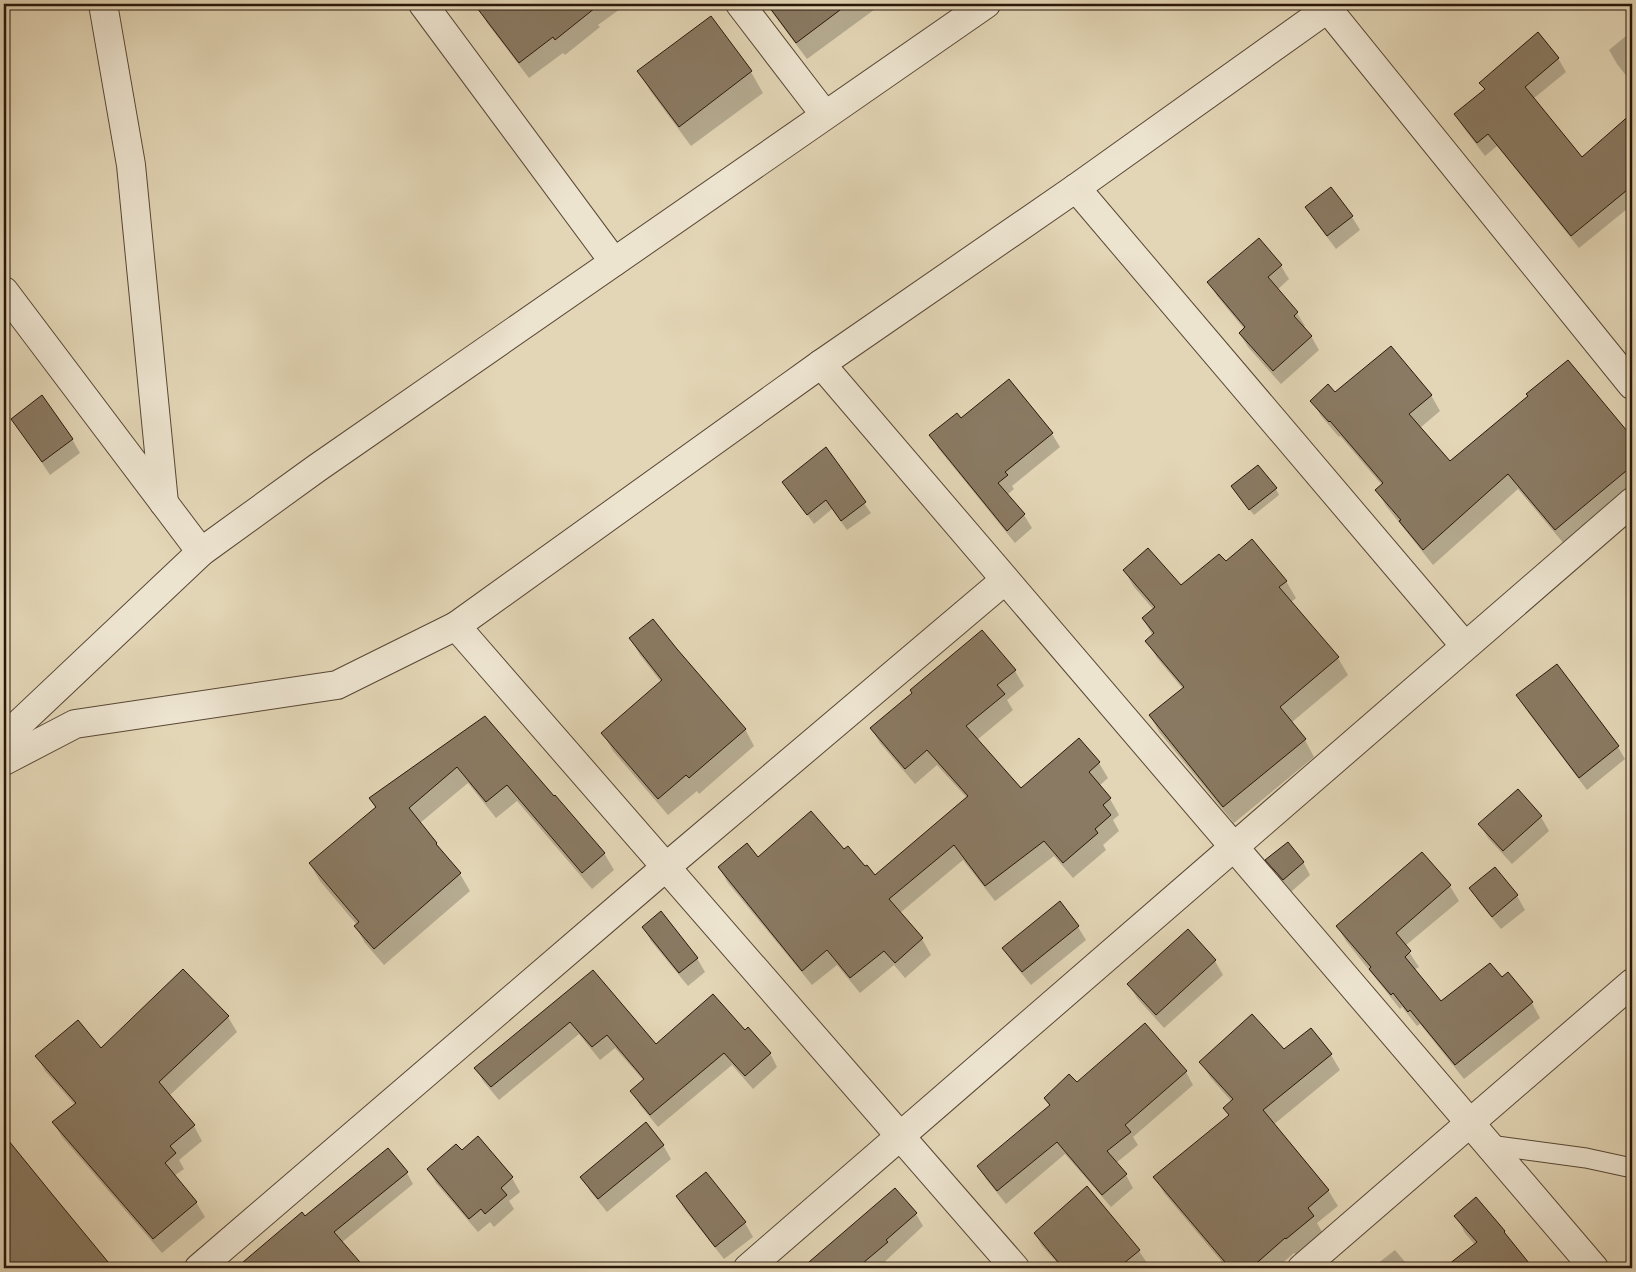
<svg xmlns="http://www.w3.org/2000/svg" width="1636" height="1272" font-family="'Gentium Book Plus',serif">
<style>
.shadow{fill:#0003}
.building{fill:#8a7a63;stroke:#2a170a}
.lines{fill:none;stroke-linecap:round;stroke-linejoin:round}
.service-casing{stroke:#584735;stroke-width:21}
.minor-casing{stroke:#584735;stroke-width:30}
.service{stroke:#ede4d0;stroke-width:19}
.minor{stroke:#ede4d0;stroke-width:28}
</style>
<rect width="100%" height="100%" fill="#e3d6b6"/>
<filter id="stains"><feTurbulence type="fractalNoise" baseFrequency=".004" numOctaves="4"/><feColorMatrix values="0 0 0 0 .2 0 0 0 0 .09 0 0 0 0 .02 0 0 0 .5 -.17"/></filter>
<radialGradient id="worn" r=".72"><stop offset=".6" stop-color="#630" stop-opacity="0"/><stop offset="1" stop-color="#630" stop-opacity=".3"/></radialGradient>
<g class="shadow">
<path d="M 483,4 L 627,4 L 598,25 L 600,27 L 565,55 L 563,53 L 529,78 L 487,23 L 478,7 Z"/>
<path d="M 766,4 L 882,4 L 807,59 Z"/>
<path d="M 711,18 L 751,72 L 763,93 L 691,146 L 651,92 L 639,72 Z"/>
<path d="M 1632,31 L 1632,83 L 1617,64 L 1609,50 Z"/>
<path d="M 1558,58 L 1566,72 L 1533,99 L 1581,158 L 1626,120 L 1632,128 L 1632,205 L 1579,248 L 1497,146 L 1485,156 L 1463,127 L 1456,114 L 1485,91 L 1481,83 Z"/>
<path d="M 1331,189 L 1352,217 L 1360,230 L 1336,249 L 1315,221 L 1307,208 Z"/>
<path d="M 1259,239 L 1281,266 L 1289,279 L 1277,290 L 1297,313 L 1305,326 L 1303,328 L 1311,336 L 1319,350 L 1281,384 L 1248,347 L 1240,334 L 1245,330 L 1217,296 L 1209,282 Z"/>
<path d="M 1568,361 L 1632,438 L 1632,489 L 1565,545 L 1518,489 L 1433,565 L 1386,506 L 1377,490 L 1382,485 L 1340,436 L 1339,437 L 1321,416 L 1312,401 L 1335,394 L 1431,395 L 1440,411 L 1420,428 L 1449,463 L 1529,397 Z"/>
<path d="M 1009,381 L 1052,434 L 1060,447 L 1012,486 L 1014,489 L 1007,495 L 1024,515 L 1032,528 L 1015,543 L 938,448 L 931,435 L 961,420 Z"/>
<path d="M 13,419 L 72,439 L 80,453 L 50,475 Z"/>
<path d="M 825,449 L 871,513 L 847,530 L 832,509 L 814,524 L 783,482 Z"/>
<path d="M 1276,489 L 1279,495 L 1254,515 L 1237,493 Z"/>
<path d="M 1226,563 L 1286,581 L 1296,598 L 1291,602 L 1338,658 L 1348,675 L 1291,723 L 1305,740 L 1314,757 L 1234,823 L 1160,733 L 1150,716 L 1183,689 L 1157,658 L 1147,641 L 1153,636 L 1143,619 L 1154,610 L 1134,587 L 1124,570 L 1180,587 Z"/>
<path d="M 630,638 L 745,729 L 754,746 L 699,794 L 697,791 L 668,815 L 613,751 L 603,733 L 661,682 L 640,655 Z"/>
<path d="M 1556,666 L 1618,747 L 1625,759 L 1587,790 L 1525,708 L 1518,696 Z"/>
<path d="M 1015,671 L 1024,686 L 1007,700 L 1013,710 L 977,740 L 1021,790 L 1099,763 L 1108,778 L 1099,786 L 1110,799 L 1119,815 L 1113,820 L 1119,831 L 1103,845 L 1106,850 L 1073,878 L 1054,856 L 995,901 L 963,860 L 900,913 L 922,939 L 931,955 L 905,978 L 894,965 L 860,993 L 837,965 L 812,985 L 728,883 L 719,867 L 758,859 L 844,851 L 874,877 L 967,798 L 937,765 L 915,784 L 880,743 L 871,728 Z"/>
<path d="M 485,717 L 604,853 L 614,870 L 592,889 L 517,801 L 496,818 L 468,783 L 420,823 L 460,874 L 470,891 L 384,965 L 365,943 L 355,926 L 357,925 L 320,881 L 310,864 L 376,809 L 370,799 Z"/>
<path d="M 1517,791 L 1541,817 L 1549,831 L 1512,864 L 1488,838 L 1480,824 Z"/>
<path d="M 1422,853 L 1450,886 L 1459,901 L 1405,946 L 1419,967 L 1414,970 L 1441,1003 L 1502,979 L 1532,1003 L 1540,1018 L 1464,1079 L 1420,1024 L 1417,1026 L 1402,1007 L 1400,1009 L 1346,941 L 1337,926 Z"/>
<path d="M 1267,860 L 1303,862 L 1310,875 L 1291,892 L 1274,872 Z"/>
<path d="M 1495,869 L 1517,896 L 1525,910 L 1501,929 L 1479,902 L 1471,889 Z"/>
<path d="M 1059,903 L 1078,927 L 1086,940 L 1031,985 L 1012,962 L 1004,948 Z"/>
<path d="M 643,927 L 697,958 L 705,972 L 688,986 L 651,941 Z"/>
<path d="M 1188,931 L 1215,961 L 1223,975 L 1164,1028 L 1137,998 L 1129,985 Z"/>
<path d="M 183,970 L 228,1017 L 237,1032 L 169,1096 L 194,1126 L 202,1141 L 179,1160 L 184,1169 L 174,1176 L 196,1202 L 205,1217 L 162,1253 L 62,1137 L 53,1122 L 75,1105 L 45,1071 L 37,1056 L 101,1050 Z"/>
<path d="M 592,972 L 656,1045 L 770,1053 L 777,1067 L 753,1089 L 732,1065 L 658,1127 L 640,1105 L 632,1091 L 644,1081 L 615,1048 L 600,1060 L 579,1034 L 499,1100 L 483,1081 L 476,1068 Z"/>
<path d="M 1310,1029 L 1331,1055 L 1340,1070 L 1273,1125 L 1328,1190 L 1338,1206 L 1317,1223 L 1322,1232 L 1296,1254 L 1294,1253 L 1277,1268 L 1227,1268 L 1164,1193 L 1155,1177 L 1229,1116 L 1225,1108 L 1232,1102 L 1210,1077 L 1201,1062 L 1284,1051 Z"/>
<path d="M 1186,1072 L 1193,1085 L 1133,1137 L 1138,1145 L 1116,1163 L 1126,1175 L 1133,1188 L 1111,1207 L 1065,1154 L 1006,1204 L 986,1179 L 978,1166 L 1050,1107 L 1045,1098 L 1077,1084 Z"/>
<path d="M 4,1137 L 111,1268 L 4,1268 Z"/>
<path d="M 478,1138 L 512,1178 L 520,1192 L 509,1201 L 514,1209 L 494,1227 L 490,1222 L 478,1232 L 436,1183 L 428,1169 L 461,1152 Z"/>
<path d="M 663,1145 L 671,1159 L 607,1212 L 590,1191 L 582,1177 Z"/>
<path d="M 407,1173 L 413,1184 L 341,1243 L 362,1268 L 249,1268 L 246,1262 L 305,1218 Z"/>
<path d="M 706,1174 L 745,1223 L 753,1237 L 724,1259 L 685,1210 L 677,1196 Z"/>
<path d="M 1087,1188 L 1139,1251 L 1147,1263 L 1140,1268 L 1062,1268 L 1042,1246 L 1035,1233 Z"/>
<path d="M 1476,1199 L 1504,1232 L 1511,1243 L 1531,1268 L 1446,1268 L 1475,1245 L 1465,1233 L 1456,1216 Z"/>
<path d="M 916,1214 L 923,1226 L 878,1268 L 807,1268 Z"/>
<path d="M 1395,1250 L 1410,1268 L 1372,1268 Z"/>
<path d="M 1363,1264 L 1366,1268 L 1358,1268 Z"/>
</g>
<g class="building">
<path d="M 474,4 L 600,4 L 555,40 L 553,37 L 519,63 Z"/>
<path d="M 767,4 L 848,4 L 796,43 Z"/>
<path d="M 711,16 L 752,71 L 679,127 L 637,71 Z"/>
<path d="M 1538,32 L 1559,58 L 1525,87 L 1582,157 L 1632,113 L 1632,186 L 1571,236 L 1488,134 L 1477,143 L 1454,114 L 1485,89 L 1479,83 Z"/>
<path d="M 1331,187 L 1353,216 L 1327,236 L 1305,207 Z"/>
<path d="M 1259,238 L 1282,265 L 1268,277 L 1298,312 L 1294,316 L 1312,336 L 1273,371 L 1239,333 L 1245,327 L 1207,282 Z"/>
<path d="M 1391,346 L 1432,395 L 1409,414 L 1450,461 L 1528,396 L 1526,394 L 1568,360 L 1632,437 L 1632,466 L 1555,530 L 1508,474 L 1423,550 L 1399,521 L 1401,520 L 1375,490 L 1383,483 L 1330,421 L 1329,422 L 1310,401 L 1328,384 L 1335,392 Z"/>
<path d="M 1009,379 L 1053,433 L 1005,472 L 1008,475 L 998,483 L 1025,514 L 1007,531 L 929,435 L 957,413 L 961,418 Z"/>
<path d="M 42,395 L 73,439 L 42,462 L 11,419 Z"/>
<path d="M 826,447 L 866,502 L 841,521 L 826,500 L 807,515 L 782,482 Z"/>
<path d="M 1258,465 L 1277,488 L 1249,510 L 1231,486 Z"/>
<path d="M 1252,539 L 1287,581 L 1279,587 L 1339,657 L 1280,707 L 1306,739 L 1223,807 L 1149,715 L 1184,687 L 1145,641 L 1154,633 L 1142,618 L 1155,607 L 1123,570 L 1148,548 L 1181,585 L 1219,554 L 1226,561 Z"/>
<path d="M 653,619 L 677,649 L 746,729 L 689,778 L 686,775 L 658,799 L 601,733 L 662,680 L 629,638 Z"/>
<path d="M 982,630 L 1016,670 L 997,685 L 1005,694 L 966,726 L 1021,788 L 1079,738 L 1100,762 L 1089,772 L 1111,798 L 1103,805 L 1111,815 L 1095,829 L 1098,833 L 1063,863 L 1044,841 L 985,886 L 954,845 L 889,899 L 923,938 L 895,963 L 884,951 L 850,978 L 827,950 L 802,971 L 718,867 L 747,843 L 758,857 L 811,811 L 844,849 L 848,846 L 865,866 L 867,865 L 875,875 L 968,796 L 927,750 L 905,769 L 870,728 L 912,693 L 910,690 Z"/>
<path d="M 1557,664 L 1619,746 L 1579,778 L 1516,695 Z"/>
<path d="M 485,716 L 554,796 L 555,795 L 605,853 L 582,873 L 507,785 L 486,802 L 457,767 L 409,808 L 437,843 L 436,844 L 461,873 L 374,949 L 354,926 L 359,922 L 309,863 L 376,807 L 369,798 Z"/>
<path d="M 1518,789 L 1542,816 L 1503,851 L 1478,824 Z"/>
<path d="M 1288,842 L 1304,862 L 1283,880 L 1265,860 Z"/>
<path d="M 1422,852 L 1451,885 L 1396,933 L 1411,951 L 1405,957 L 1441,1001 L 1490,963 L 1502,977 L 1508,972 L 1533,1002 L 1455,1065 L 1410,1010 L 1408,1012 L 1393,993 L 1391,995 L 1369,969 L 1371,967 L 1336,926 Z"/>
<path d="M 1495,867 L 1518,895 L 1492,917 L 1469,888 Z"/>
<path d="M 1060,901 L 1079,926 L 1022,972 L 1002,948 Z"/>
<path d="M 661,911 L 698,958 L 679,973 L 642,927 Z"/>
<path d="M 1188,929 L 1216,960 L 1156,1015 L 1127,984 Z"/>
<path d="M 183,969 L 229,1016 L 159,1082 L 195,1125 L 170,1146 L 176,1153 L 165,1163 L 197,1202 L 153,1239 L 52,1122 L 76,1103 L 35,1056 L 78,1020 L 101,1048 Z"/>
<path d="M 593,970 L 656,1044 L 713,994 L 745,1030 L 748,1027 L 771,1053 L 745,1076 L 724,1053 L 650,1115 L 630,1091 L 644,1079 L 607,1035 L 592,1047 L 570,1022 L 491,1087 L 474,1068 Z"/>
<path d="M 1252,1014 L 1284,1049 L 1311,1028 L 1332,1054 L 1263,1110 L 1329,1190 L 1308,1208 L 1314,1216 L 1286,1239 L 1285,1238 L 1251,1268 L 1230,1268 L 1153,1177 L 1229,1115 L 1223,1108 L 1233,1099 L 1199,1062 Z"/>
<path d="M 1145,1023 L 1187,1071 L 1125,1125 L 1131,1132 L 1107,1151 L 1127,1174 L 1102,1195 L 1057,1142 L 997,1191 L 977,1166 L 1050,1105 L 1044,1098 L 1069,1074 L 1077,1082 Z"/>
<path d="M 646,1122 L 664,1145 L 598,1199 L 580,1177 Z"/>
<path d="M 4,1135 L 52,1194 L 113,1268 L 4,1268 Z"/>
<path d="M 478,1136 L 513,1177 L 501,1188 L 507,1195 L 485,1214 L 481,1209 L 469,1219 L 427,1169 L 456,1144 L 462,1150 Z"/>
<path d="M 388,1148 L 408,1172 L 334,1232 L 365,1268 L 236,1268 L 302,1212 L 305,1216 Z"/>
<path d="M 706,1172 L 746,1222 L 715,1247 L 676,1196 Z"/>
<path d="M 1087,1186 L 1140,1250 L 1118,1268 L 1063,1268 L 1034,1233 Z"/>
<path d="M 895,1188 L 917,1213 L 886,1240 L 888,1242 L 857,1268 L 802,1268 Z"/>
<path d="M 1476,1197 L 1505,1231 L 1504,1232 L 1533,1268 L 1444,1268 L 1477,1242 L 1454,1216 Z"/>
</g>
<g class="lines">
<g class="service-casing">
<path id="service" d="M 1489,1145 L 1586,1158 L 1632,1168"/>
</g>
<g class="minor-casing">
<g id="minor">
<path d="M 103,4 L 131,165 L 164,503"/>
<path d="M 423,4 L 614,262"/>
<path d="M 740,4 L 825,115"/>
<path d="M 1327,8 L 1632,385"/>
<path d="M 1076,188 L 1465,646"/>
<path d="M 4,291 L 201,552"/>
<path d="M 821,364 L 1594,1268"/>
<path d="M 456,626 L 1015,1268"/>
<path d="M 4,738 L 201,552 L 317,468 L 986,4"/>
<path d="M 4,761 L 75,724 L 337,685 L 456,626 L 821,364 L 1076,188 L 1334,4"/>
<path d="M 199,1268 L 666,867 L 1005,580"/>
<path d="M 748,1268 L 1632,502"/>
<path d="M 1302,1268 L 1632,983"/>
</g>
</g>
<use href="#service" class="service"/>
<use href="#minor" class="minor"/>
</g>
<rect width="1636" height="1272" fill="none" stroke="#e3d6b6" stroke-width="20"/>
<rect x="5" y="5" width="1626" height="1262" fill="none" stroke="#2a170a" stroke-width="2.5"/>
<rect x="10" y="10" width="1616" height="1252" fill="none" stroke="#2a170a"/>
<rect width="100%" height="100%" filter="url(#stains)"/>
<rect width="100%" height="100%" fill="url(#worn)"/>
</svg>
